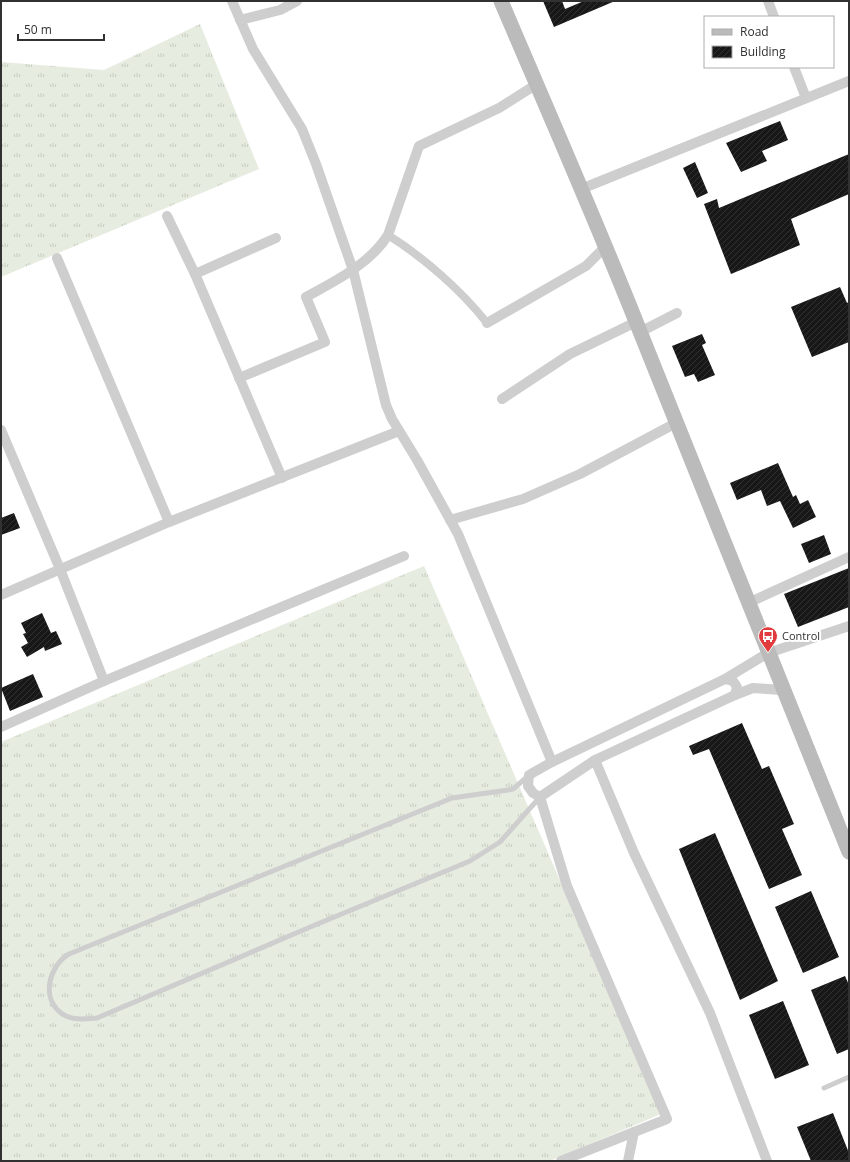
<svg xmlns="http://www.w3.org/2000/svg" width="850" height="1162" font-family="'Open Sans',sans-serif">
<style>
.grass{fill:url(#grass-tufts)}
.building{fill:url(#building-hatch)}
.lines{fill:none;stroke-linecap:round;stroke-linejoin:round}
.service{stroke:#cecece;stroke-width:5}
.pedestrian{stroke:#cecece;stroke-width:8}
.minor{stroke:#cecece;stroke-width:10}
.secondary{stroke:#bbb;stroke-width:15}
.labels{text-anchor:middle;stroke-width:4;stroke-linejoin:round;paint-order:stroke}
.poi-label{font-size:11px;fill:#313131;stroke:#fff;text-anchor:start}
</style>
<defs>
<pattern id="grass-tufts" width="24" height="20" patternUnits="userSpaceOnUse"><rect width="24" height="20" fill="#e6ede0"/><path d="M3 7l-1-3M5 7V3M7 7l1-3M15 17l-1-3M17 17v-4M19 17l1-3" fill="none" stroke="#c6ccc1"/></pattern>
<pattern id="building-hatch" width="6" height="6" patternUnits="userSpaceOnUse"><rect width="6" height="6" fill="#181818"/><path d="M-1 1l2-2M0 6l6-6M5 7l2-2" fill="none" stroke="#313131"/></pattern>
</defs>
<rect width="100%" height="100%" fill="#fff"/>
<g class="grass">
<polygon points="200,24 259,169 1,277 1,62 104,70"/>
<polygon points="424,566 661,1114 550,1161 1,1161 1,742"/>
</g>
<g class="building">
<polygon points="543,1 562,1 565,9 584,1 615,1 554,27"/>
<polygon points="780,121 788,140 762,151 767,161 741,172 726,143"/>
<polygon points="849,154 849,194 791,219 800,245 731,274 704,204 717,199 719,208"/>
<polygon points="695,162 708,193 697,198 683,168"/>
<polygon points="840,287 847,303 849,302 849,342 812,357 791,307"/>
<polygon points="702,334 706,343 702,345 715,375 698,382 694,374 685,377 672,346"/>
<polygon points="778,463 793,497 796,495 800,504 808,500 816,517 793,528 780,501 767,506 761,490 737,500 730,483"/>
<polygon points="14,513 20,528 1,535 1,518"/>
<polygon points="824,535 831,554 809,563 801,544"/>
<polygon points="849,568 849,607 798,627 784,594"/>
<polygon points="42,613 51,633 56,631 62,644 45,651 44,647 27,657 21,647 28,643 23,634 26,633 21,623"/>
<polygon points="33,674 43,697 10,711 1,688"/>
<polygon points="742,723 762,769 769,766 794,824 782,829 802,875 769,889 709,749 693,755 689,746"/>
<polygon points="715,833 778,981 740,1000 679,849"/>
<polygon points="811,891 839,957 803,973 775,907"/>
<polygon points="845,976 849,985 849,1049 837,1054 811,990"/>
<polygon points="783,1001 809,1065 775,1079 749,1015"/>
<polygon points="833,1113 849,1153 849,1161 811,1161 797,1127"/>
</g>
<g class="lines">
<g class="service">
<path d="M527,777l-14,12 -5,1 -56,8 -383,156c-19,11 -29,43 -8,59 10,8 25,6 36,5l218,-93 155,-64 30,-19 40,-45"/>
<polyline points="824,1088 849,1077"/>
</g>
<path class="pedestrian" d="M388,235c35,22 73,55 99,88"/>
<g class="minor">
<polyline points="232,1 253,49 302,129 316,164 353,270 386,405 392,419 417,460 458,534 552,762"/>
<polyline points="768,1 774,17"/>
<polyline points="240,20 280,10 297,1"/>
<polyline points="794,67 806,98"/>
<polyline points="581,189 849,81"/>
<polyline points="167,216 195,274 282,478"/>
<polyline points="57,258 169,522"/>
<polyline points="195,274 276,238"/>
<polyline points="487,323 586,266 605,247"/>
<polyline points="640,332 677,313"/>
<path d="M239,378l86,-36 -19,-45c29,-16 64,-33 82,-62l31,-89 80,-38 38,-24"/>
<polyline points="502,399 570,354 636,322"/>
<polyline points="1,430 60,569 104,681"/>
<polyline points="450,520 523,499 580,474 676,423"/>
<polyline points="1,595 169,522 399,431"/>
<polyline points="750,602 849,557"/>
<polyline points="725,679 733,681 737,687 735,695"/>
<polyline points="1,727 104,681 404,556"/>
<polyline points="595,760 634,853 710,1013 767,1161"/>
<polyline points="540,797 595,760 735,695 753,688 782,690"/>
<polyline points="561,1161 667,1119 567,886 540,797 533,793 528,786 529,775 552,762 725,679 768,653 849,626"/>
<polyline points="628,1161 634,1132"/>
</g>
<path class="secondary" d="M501,1c46,108 93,215 136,323 71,176 140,352 212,528"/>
</g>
<defs>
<g id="bus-pin" transform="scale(1)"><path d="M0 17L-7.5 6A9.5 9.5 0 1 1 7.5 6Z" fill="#e13b3e" stroke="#fff"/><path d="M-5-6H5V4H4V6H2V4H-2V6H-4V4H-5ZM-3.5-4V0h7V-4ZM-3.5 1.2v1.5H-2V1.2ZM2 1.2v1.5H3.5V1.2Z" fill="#fff"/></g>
</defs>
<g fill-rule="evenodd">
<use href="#bus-pin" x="768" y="636"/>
</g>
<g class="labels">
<g class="poi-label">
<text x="782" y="640">Control</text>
</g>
</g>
<rect width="850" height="1162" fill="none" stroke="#313131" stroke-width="4"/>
<rect x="704" y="16" width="130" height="52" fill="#ffffff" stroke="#adadad"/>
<rect x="712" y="29" width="20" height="6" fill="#bbbbbb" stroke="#adadad"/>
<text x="740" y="36" font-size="12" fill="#313131">Road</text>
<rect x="712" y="46" width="20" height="12" fill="url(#building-hatch)" stroke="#adadad"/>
<text x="740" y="56" font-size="12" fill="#313131">Building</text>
<path d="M18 34v6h86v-6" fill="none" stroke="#313131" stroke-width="2"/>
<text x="24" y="34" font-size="12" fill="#313131" stroke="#ffffff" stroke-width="3" paint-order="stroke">50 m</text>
</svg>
